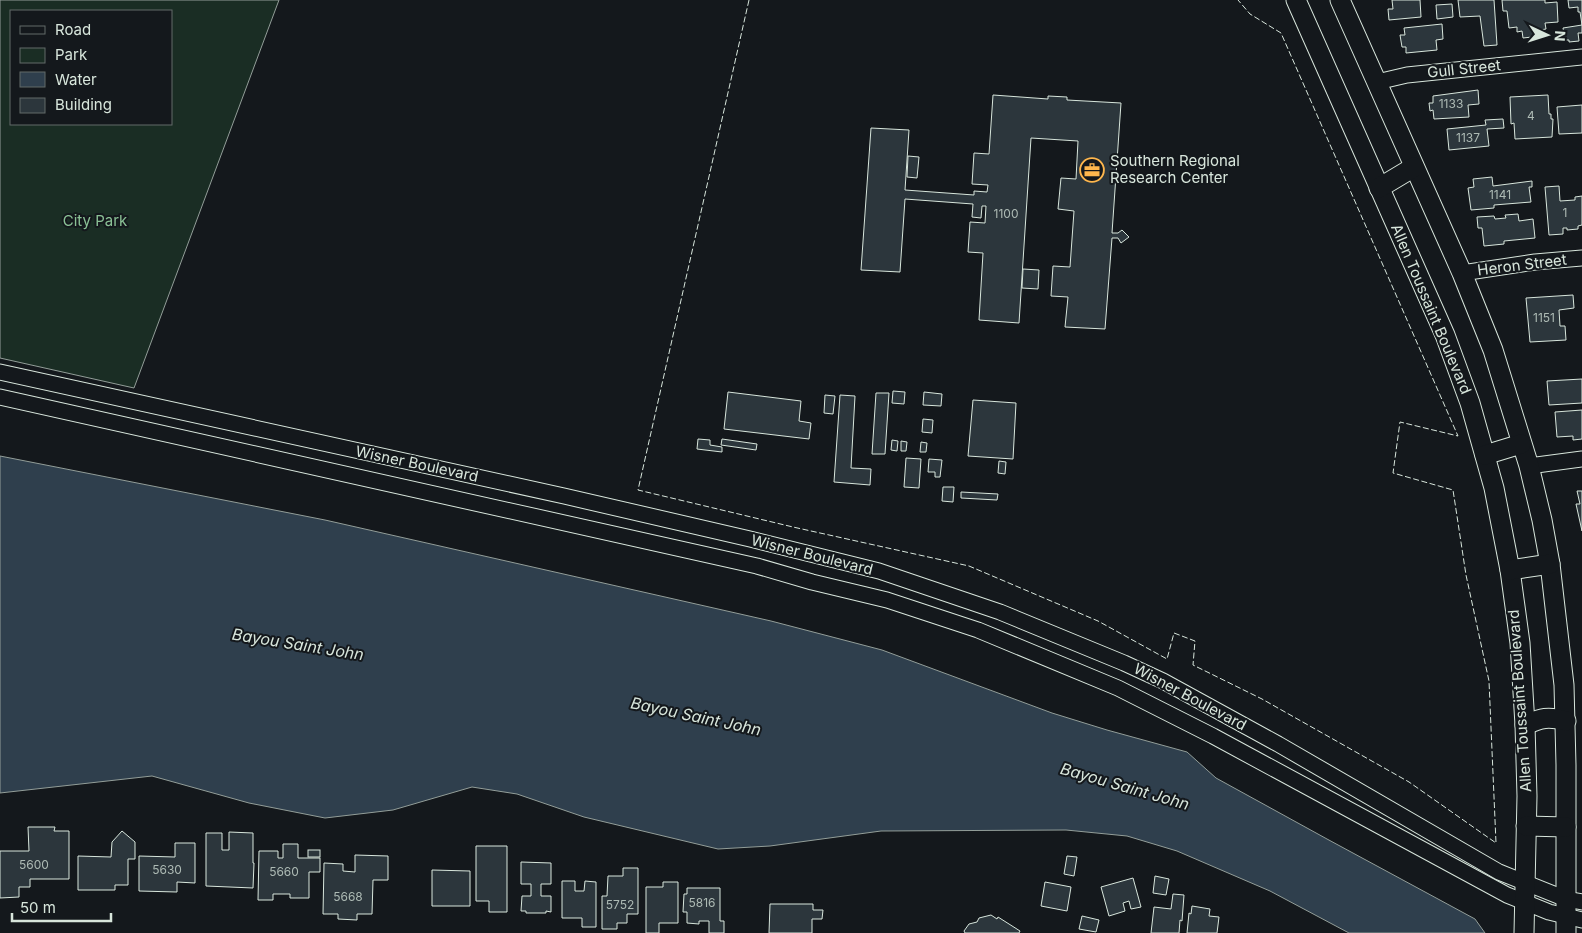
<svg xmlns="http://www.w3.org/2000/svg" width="1582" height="933" font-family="Inter,sans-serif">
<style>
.green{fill:#1a2d24;stroke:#939e99;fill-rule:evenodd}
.water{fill:#2f3f4d;stroke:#939e99}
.building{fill:#2c363c;stroke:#d8e6dc}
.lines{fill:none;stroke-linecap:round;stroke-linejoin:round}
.minor-casing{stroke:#d8e6dc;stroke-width:17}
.major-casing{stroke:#d8e6dc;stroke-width:21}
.minor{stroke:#14181c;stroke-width:15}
.major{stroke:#14181c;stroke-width:19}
.fence{stroke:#d8e6dc;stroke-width:1;stroke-dasharray:6 2.5;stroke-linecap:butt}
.labels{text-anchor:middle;stroke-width:4;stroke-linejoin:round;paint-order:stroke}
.number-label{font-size:12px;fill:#adbab4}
.street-label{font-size:15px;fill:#d8e6dc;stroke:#14181c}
.poi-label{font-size:15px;fill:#d8e6dc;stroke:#14181c;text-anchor:start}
.park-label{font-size:15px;fill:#8ac095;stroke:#14181c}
.water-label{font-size:16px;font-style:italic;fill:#d8e6dc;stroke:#14181c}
</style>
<rect width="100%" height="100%" fill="#14181c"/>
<path class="green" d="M0,0h279l-145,388 -134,-30zM171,11v113h-160v-113z"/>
<polygon class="water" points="0,456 325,520 771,621 882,650 1052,713 1107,730 1187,752 1216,778 1327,839 1475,919 1485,933 1349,933 1270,891 1177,851 1127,836 1066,830 881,831 770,846 718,849 584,817 517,794 472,787 393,810 325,818 249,803 152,776 0,793"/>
<g class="building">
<polygon points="1392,0 1420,0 1421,17 1389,20 1388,9 1393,9"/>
<polygon points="1458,0 1494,0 1497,45 1484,46 1480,16 1460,17"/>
<polygon points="1502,0 1545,0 1545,3 1557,2 1558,22 1545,23 1546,29 1540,30 1541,36 1523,38 1522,31 1517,32 1517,27 1509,28 1507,11 1503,11"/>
<polygon points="1568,0 1582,0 1582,33 1578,33 1579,41 1569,42 1569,40 1565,40 1563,28 1582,25 1580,12 1578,12 1578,7 1569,8"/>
<polygon points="1452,4 1453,17 1437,19 1436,5"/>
<polygon points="1442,24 1443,39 1436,40 1437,50 1406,53 1406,47 1402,47 1400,35 1405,35 1404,28"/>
<polygon points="1478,90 1479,104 1468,105 1469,117 1434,119 1433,110 1430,111 1429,103 1433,103 1433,96"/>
<polygon points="993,95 1048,99 1048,96 1067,97 1067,100 1121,103 1112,233 1118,233 1122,230 1129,237 1121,243 1118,238 1112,238 1105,329 1065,327 1068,297 1051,296 1053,266 1070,267 1074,211 1058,209 1061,178 1076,179 1078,141 1031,138 1019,323 979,320 983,253 968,252 970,222 985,223 986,206 982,206 981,218 972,217 973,204 905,199 900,272 861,270 871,128 909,130 905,190 974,195 974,191 987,192 988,185 972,184 974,153 989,154"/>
<polygon points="1548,95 1549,114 1551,114 1551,119 1553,119 1552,137 1515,139 1514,123 1511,124 1510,97"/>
<polygon points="1582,105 1582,133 1559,134 1557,107"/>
<polygon points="1503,119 1504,128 1487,129 1489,146 1449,150 1447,129 1486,125 1485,120"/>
<polygon points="908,156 919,157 917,178 907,177"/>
<polygon points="1492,177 1493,186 1532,181 1532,187 1529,187 1531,202 1494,205 1494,208 1471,210 1468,188 1474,187 1473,179"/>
<polygon points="1559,186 1560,201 1575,200 1575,197 1582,196 1582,225 1578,226 1578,229 1567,230 1567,228 1563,228 1563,234 1549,235 1545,187"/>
<polygon points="1518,214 1519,221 1533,219 1535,238 1504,241 1504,244 1484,246 1482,228 1478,228 1477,217 1494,216 1495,219 1506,218 1505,215"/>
<polygon points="1023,269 1039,270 1038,289 1022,288"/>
<polygon points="1573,295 1574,308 1559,310 1560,326 1565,326 1566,340 1530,342 1526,298"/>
<polygon points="1582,379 1582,403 1549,405 1547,381"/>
<polygon points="893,391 905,392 904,404 892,403"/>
<polygon points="728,392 801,401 799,421 811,423 809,439 724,429"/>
<polygon points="924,392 942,394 941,406 923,405"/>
<polygon points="876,393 889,393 885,454 872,454"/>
<polygon points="825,395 835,396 833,414 824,413"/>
<polygon points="840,395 855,396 851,468 871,469 870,485 834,482"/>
<polygon points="973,400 1016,403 1013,459 968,456"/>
<polygon points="1582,410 1582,439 1573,440 1573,436 1557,437 1555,412"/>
<polygon points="923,419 933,420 932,433 922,432"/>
<polygon points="698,439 710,440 710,445 722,447 722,452 697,449"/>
<polygon points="722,439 757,444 756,450 721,445"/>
<polygon points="892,440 898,441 897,451 891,450"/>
<polygon points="901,441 907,442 906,451 901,451"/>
<polygon points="921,442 927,443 926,452 920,452"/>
<polygon points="906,458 921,459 919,488 904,487"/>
<polygon points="929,459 942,460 940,477 935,477 935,472 928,472"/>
<polygon points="999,461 1006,462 1005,474 998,473"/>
<polygon points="943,487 954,487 953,502 942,501"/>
<polygon points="1577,491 1582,491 1582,531 1576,504 1580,504"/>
<polygon points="961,492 998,494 997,500 961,498"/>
<polygon points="28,827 55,827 54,831 69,831 69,879 30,879 30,887 19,887 19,897 0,898 0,851 29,851"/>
<polygon points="122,831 135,842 135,859 128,859 128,885 115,885 115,890 78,890 78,856 111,857 112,842"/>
<polygon points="229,832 253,833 253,863 254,863 253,888 206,886 206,833 222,833 222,850 229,850"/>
<polygon points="175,843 195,843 195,883 177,882 177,892 139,891 139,856 175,857"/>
<polygon points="283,844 298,844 298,858 320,858 320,872 309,872 309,898 290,898 290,894 273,894 273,900 258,900 259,851 278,851 278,858 283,858"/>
<polygon points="476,846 507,846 507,912 489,912 489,901 476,901"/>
<rect x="308" y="850" width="12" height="7"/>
<polygon points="355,855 388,856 388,880 373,880 372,914 357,914 357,920 338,919 338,914 323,914 324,863 343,864 343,871 355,872"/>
<polygon points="1067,856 1077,857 1074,876 1064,874"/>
<polygon points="521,862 551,863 551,884 541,884 541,896 551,896 551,912 546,911 546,913 526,913 526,911 521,911 522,896 531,896 531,884 521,884"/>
<polygon points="623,868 638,868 638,914 627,914 627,923 617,923 617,929 602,929 602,896 607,896 608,876 623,876"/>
<polygon points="432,870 470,871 470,906 432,906"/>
<polygon points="1155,876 1169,879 1166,895 1153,893"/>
<polygon points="1133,878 1141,907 1131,909 1129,901 1123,903 1125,911 1109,916 1101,887"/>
<polygon points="562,881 575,881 575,891 584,891 585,881 596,882 596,927 582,927 582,918 562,918"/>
<polygon points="663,882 678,882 678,923 659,923 659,933 646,933 646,887 663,887"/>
<polygon points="1045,882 1071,887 1067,911 1041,906"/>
<polygon points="687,888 720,888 720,921 724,921 724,933 709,933 709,921 699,921 699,924 687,923 687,912 683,912 684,894 687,894"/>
<polygon points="1173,894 1184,895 1182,921 1180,920 1179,933 1151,933 1154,907 1171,909"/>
<polygon points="770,904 813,904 813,910 823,910 822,919 812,919 812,933 769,933"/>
<polygon points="1192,906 1210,909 1209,916 1219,917 1217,933 1187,933 1189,913 1191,914"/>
<polygon points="991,915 997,919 998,917 1020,931 1019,933 965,933 964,931 969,924 977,922 979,918"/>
<polygon points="1082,916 1099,920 1096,932 1079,929"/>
</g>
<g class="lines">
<g class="minor-casing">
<g id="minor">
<polyline points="1377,82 1407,75 1582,57"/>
<polyline points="1462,273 1535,262 1582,258"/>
<polyline points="0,372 564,496 750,539 879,571 1000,612 1124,663 1163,681 1278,744 1499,872 1566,899 1582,902"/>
<polyline points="0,397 757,566 812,582 887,600 978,630 1118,688 1213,736 1507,895 1549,912 1582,920"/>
<polyline points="1529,466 1582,459"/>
</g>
</g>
<g class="major-casing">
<g id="major">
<polyline points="1296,0 1445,335 1470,403 1494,488 1510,570 1520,643 1525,725 1527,796 1524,933"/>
<polyline points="1340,0 1462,273 1493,350 1529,466 1542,520 1550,564 1564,685 1566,765 1566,933"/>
<polyline points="1379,188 1414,167"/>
<polyline points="1485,455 1521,444"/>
<polyline points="1510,570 1550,564"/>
<path d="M1525,725c16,-7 23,-9 41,-4"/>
<polyline points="1526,826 1566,827"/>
</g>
</g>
<use href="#minor" class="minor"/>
<use href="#major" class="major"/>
<polyline class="fence" points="749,0 638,490 793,527 969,566 1098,621 1167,659 1174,633 1195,641 1193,665 1262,699 1409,782 1496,843 1489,681 1466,575 1453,490 1393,473 1400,422 1458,436 1281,33 1250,14 1238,0"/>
</g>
<defs>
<g id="office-ring" transform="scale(1.25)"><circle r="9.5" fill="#14181c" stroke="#ffb74d" stroke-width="1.5"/><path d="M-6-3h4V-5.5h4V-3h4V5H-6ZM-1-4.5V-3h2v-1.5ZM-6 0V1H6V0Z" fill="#ffb74d"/></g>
</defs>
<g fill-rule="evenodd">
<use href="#office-ring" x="1092" y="170"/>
</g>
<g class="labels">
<g class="number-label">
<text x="1451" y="108">1133</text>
<text x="1531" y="120">4</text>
<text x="1468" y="142">1137</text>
<text x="1500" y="199">1141</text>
<text x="1565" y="217">1</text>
<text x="1006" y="218">1100</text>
<text x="1544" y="322">1151</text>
<text x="34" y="869">5600</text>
<text x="167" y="874">5630</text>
<text x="284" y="876">5660</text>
<text x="348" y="901">5668</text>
<text x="702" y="907">5816</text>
<text x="620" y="909">5752</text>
</g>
<g class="street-label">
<text transform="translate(1464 69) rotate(-6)" y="5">Gull Street</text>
<text transform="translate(1522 265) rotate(-7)" y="5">Heron Street</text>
<text transform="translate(1431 309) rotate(67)" y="5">Allen Toussaint Boulevard</text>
<text transform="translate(417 464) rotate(12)" y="5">Wisner Boulevard</text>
<text transform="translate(812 555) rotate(14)" y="5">Wisner Boulevard</text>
<text transform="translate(1190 697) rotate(28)" y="5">Wisner Boulevard</text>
<text transform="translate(1520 701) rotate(-94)" y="5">Allen Toussaint Boulevard</text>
</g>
<g class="poi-label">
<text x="1110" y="166">Southern Regional<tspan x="1110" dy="17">Research Center</tspan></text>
</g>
<g class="park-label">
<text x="95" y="226">City Park</text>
</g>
<g class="water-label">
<text transform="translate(298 644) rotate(9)" y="6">Bayou Saint John</text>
<text transform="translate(696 716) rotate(12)" y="6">Bayou Saint John</text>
<text transform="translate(1125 786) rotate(16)" y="6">Bayou Saint John</text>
</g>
</g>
<rect x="10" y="10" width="162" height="115" fill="#14181c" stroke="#626a69"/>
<rect x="20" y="26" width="25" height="8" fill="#14181c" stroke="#626a69"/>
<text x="55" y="35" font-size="15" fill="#d8e6dc">Road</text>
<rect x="20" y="48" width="25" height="15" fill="#1a2d24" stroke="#626a69"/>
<text x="55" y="60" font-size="15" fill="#d8e6dc">Park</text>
<rect x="20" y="72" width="25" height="15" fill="#2f3f4d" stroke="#626a69"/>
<text x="55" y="85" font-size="15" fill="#d8e6dc">Water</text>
<rect x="20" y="98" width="25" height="15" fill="#2c363c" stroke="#626a69"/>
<text x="55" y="110" font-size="15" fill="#d8e6dc">Building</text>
<g transform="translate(1547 35) rotate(94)" stroke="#14181c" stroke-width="4" paint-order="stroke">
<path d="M0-4L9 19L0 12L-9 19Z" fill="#d8e6dc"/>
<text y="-8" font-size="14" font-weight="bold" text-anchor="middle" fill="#d8e6dc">N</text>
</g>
<path d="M12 913v8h99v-8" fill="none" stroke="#d8e6dc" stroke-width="2.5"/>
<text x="20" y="913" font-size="15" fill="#d8e6dc" stroke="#14181c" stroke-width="4" paint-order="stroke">50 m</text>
</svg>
